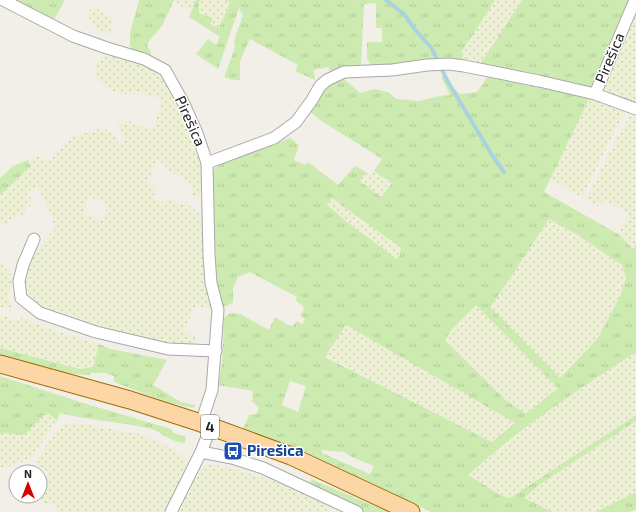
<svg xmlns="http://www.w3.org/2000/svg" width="636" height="512" font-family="'Exo 2',sans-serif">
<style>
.farmland{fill:url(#farmland-dots);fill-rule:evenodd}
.grass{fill:url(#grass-tufts);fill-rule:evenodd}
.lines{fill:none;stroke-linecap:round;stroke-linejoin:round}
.stream{stroke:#aad3df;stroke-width:4}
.minor-casing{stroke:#a9a9a9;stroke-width:13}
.primary-casing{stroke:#a06b00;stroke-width:19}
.minor{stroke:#fff;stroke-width:11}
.primary{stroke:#fcd6a4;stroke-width:17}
.labels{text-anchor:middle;stroke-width:3;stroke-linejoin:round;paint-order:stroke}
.shield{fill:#fff;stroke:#646464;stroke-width:1}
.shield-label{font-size:14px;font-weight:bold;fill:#222}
.street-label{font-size:15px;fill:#222;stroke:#fff}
.transit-label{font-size:15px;font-weight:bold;fill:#164399;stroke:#fff;text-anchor:start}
</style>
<defs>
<pattern id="farmland-dots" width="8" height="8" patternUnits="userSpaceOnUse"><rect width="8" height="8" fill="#eef0d5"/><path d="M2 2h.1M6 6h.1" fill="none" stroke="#ccceb7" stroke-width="1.8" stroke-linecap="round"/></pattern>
<pattern id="grass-tufts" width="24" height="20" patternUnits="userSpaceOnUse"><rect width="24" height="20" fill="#cdebb0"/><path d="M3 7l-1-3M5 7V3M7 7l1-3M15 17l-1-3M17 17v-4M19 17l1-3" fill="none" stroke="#b0c997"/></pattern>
</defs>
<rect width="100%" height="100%" fill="#f2efe9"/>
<g class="farmland">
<polygon points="174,0 196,0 190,11 173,1"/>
<polygon points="201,0 224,0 230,2 219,28 210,24 213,18 199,13 199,2"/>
<polygon points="495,0 522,0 481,63 464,60 461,53"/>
<polygon points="93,6 114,20 109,35 92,26 92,21 86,16"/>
<polygon points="636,7 636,104 606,91 604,89 603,84"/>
<path d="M110,55l29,6 21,14 18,26 23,57 2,22 -2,18 -11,-3 2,-10 -27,-17 1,-3 -8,-5 -11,22 10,6 -4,10 13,6 2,-6 13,6 1,-5 21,18 12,94 -19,-6 -12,27 12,5 -4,9 -39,-2 -27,-10 -87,-29 -14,-16 -3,-11 16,-29 16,-19 -1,-11 -16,-32 -10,5 7,12 -9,5 2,3 -27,14v-31l15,-13 15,-18 -2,-4 12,-5 8,8 23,-25 28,-9 7,1 9,4 3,9h6v-6l-6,-12 9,-4 26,9 9,-30 -19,-7 -23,1 -16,-8 -7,-7 -2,-10 4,-10zM90,196l18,10 -7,15 -19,-8z"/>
<polygon points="590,97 625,110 584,194 588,196 620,131 633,112 636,113 636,245 634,250 618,234 629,214 604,200 598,206 550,179"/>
<polygon points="374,171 393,183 381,198 360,181 366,172 371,175"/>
<polygon points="332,198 402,248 399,257 398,259 373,242 327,205"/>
<polygon points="549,219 576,234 622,265 626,278 621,294 598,338 560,378 490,307 507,283"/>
<polygon points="3,260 5,268 13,277 12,285 8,293 12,311 0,307 0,262"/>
<polygon points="476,305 559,388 526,414 507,401 445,340 451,330"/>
<polygon points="0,315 20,321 20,317 44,327 99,344 93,367 80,369 0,348"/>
<polygon points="346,325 406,359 516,423 492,442 325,356"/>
<polygon points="636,352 636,415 510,498 500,495 468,475 543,414 593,380"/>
<polygon points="47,412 57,421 30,460 18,463 0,469 0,433 24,435"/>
<polygon points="636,421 636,492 596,512 553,512 524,498 539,485"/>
<polygon points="70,423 77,423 138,434 148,437 179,452 185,458 187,474 169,512 59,512 52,503 46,507 40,496 46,491 43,484 48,472 37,465 38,459 54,433 65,425"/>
<polygon points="208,465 215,465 229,467 276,482 310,496 333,508 332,512 177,512 198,474 202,468"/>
</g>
<g class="grass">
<polygon points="11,0 65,0 53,21"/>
<polygon points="139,0 174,0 162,26 149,41 147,46 151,51 151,55 133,51 130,46 130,33"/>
<polygon points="196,0 201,0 199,2 199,13 213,18 210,24 219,28 230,2 224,0 495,0 461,53 464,60 443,60 371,66 367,58 367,42 382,42 382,28 376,28 376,3 364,4 361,66 331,74 328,67 314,70 315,80 295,71 298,65 250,39 240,61 240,80 233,80 224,77 235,48 234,41 243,15 239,8 218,69 196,54 208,39 216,45 220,37 189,17"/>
<polygon points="522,0 632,0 596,82 590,88 481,63"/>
<path d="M446,75l7,12 7,7 17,-2 12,-17 101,22 -46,95 74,42 15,15 3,-4v107c-59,38 -116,76 -168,123l32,20 10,3 126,-83v6l-97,64 -15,13 29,14h-122l-128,-61 -60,-22 6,-14 8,-1 2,-6 -7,-7 1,-10 -35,-6 4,-22 2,-45 6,-5 10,1 29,16 6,-13 17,10 5,-6 5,3 3,-5 -4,-3 3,-9 -8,-6 1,-4 -47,-25 -12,5 -5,11v15l-9,4 -4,-3c-9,-43 -8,-86 -9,-129l4,-7 9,-6 51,-18 15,-6 9,7 -5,15 11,5 3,-3 30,23 17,-19 11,6 -6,9 21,16 11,-14 -18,-12 8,-12 -62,-39 -11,-9c8,-14 18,-25 33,-34l18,16 14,-4 14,3 9,7 21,2 22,-5 10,-1 -9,-18zM332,198l69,50 -2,9 -2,2 -50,-37 -20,-17zM549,219l27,15 46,31 4,13 -5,16 -23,44 -38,40 -70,-71 17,-24zM476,305l82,83 -32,26 -19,-13 -62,-61 6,-10zM346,325l169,98 -23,19 -167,-85zM290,381l16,5 -8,26 -16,-7zM322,450l22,2 10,6 20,8 -4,8 -48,-21z"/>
<polygon points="28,160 30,167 0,195 0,178 13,166"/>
<path d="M99,344l12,5 56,11 -14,25 28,17 14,3 -2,3c-28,-5 -53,-16 -79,-26v-6l-9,-3h-14l-2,2c-30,0 -60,-10 -89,-19v-8l80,21 13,-2z"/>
<path d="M0,376l80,26 91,27 3,4 12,4 -1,6c-14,0 -24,-12 -37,-15 -29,-6 -59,-8 -88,-15l-3,8 -10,-9 -23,23 -24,-2z"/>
<polygon points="311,479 389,512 359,512 310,484"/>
<polygon points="636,492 636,509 630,512 596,512"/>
</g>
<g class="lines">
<polyline class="stream" points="386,0 404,14 416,31 431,47 448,82 492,155 504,172"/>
<g class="minor-casing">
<g id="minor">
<polyline points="3,0 73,36 107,48 144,59 165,70 184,104 197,133 207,163 209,255 211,283 218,310 212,390 201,423"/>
<polyline points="595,94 635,0"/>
<polyline points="207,163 274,138 296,122 312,100 320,86 327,80 344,72 392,70 427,65 449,64 464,66 539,81 595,94 636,109"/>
<polyline points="34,239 23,265 19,281 21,298 40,313 96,332 168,349 216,351"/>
<polyline points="201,452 232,458 263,468 357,512"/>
<polyline points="171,512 201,452 211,427"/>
</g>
</g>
<g class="primary-casing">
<polyline id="primary" points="0,364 130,400 201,423 291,456 411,512"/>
</g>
<use href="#minor" class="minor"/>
<use href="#primary" class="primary"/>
</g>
<defs>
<g id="bus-square" transform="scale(1)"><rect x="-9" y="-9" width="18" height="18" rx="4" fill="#1a4fb4" stroke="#fff"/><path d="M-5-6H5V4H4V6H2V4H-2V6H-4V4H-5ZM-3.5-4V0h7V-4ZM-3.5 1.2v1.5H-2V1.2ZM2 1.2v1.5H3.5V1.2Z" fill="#fff"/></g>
</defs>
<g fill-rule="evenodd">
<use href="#bus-square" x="233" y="451"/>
</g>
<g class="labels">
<rect class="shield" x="201" y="415" width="18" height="24" rx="3"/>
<g class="shield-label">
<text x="210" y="432">4</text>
</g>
<g class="street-label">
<text transform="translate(610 58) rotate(-67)" y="5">Pirešica</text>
<text transform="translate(190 121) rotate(66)" y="5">Pirešica</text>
</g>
<g class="transit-label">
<text x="247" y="456">Pirešica</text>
</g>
</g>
<g transform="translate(28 484)"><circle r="19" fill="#ffffff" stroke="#a7a7a7"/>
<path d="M0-3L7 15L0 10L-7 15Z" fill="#d40000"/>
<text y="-6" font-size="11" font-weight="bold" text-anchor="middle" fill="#222222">N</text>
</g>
</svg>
